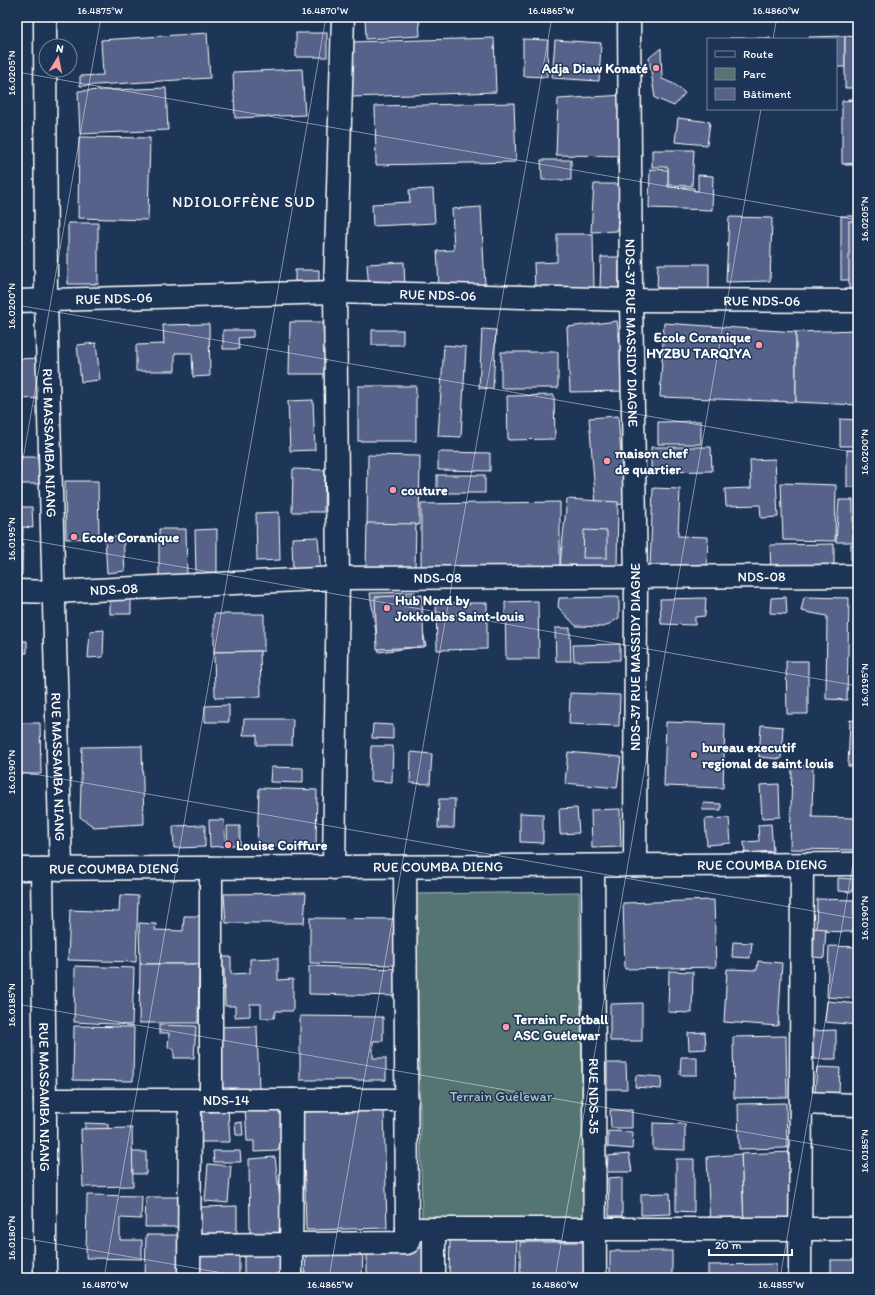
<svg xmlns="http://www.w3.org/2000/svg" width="875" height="1295" font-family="Itim,sans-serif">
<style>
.green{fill:#557473;stroke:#aabab9}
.building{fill:#576289;stroke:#fff}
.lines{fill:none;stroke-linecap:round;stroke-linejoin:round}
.street-casing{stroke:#fff;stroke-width:25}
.secondary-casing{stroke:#fff;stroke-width:25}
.street{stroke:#1d3557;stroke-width:22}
.secondary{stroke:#1d3557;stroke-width:22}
.ticks{fill:none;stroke:#fff;stroke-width:1;stroke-opacity:0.45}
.poi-dot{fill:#ff9aa2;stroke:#1d3557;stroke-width:1.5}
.labels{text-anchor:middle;stroke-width:3;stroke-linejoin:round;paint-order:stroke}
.poi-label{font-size:14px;font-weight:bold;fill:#fff;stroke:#1d3557;text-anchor:start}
.street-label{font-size:14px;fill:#fff;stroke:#1d3557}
.park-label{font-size:14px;fill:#b2c0c0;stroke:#1d3557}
.neighbourhood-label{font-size:15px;letter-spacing:1px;fill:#fff;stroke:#1d3557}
.neatline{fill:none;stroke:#fff;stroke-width:1.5}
.ticks-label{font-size:10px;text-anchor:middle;fill:#fff}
</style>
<rect width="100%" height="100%" fill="#1d3557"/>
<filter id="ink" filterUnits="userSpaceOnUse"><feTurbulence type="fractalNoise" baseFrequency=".025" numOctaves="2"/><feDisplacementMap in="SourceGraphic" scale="8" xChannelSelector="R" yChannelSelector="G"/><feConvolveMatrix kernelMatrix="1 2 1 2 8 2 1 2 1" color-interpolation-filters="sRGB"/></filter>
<g filter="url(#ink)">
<g class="green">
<polygon points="579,892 584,1217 422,1220 416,894"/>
<polygon points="17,933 21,933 20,994 17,994"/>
</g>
<g class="building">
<polygon points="365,17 419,17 420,36 366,39"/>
<polygon points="207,33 210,78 80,86 80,76 103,75 101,40"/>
<rect x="296" y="33" width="31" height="24"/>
<polygon points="845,36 845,67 836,67 836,39 810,39 809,37"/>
<polygon points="845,36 858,37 858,88 845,88"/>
<polygon points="494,38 496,92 352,97 351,42"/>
<rect x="730" y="38" width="40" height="1"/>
<polygon points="523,39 548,40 547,77 523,76"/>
<polygon points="555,40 601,43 599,81 552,78"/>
<polygon points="661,48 662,79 674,84 685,93 674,106 655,98 649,58"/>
<polygon points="302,69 305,115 235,118 233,72"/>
<polygon points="166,88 168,130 80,134 78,91"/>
<polygon points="625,95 626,156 556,155 558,99"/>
<polygon points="848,99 858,99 858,165 845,165"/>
<polygon points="858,100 858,163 842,164 842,101"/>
<polygon points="514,103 516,162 376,165 375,106"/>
<polygon points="678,118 710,122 707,145 675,142"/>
<polygon points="79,137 150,138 148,220 78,218"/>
<polygon points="652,150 694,150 692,186 668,185 668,167 652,167"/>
<polygon points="541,160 571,160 571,180 542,180"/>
<polygon points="650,169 668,170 668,187 694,188 694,191 698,191 698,175 713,176 712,210 649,208"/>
<polygon points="594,184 620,184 617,231 591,232"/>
<polygon points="433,189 435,223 373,226 372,204 410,202 409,190"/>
<polygon points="481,207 485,285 439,287 437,251 454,250 452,209"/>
<rect x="841" y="216" width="17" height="64"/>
<polygon points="729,217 772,218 770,281 726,282"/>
<rect x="849" y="221" width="9" height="69"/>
<rect x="68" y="223" width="30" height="61"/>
<polygon points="557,234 593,234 594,290 535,291 534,263 557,262"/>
<polygon points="601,257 619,257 619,291 600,288"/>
<polygon points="404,262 405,288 369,289 367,264"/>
<polygon points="658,264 709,264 709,289 657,288"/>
<polygon points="295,270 319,270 319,287 295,286"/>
<polygon points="617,321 626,391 570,392 567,327"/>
<polygon points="290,322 323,322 325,374 289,374"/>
<polygon points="664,323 796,332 796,402 660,397"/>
<polygon points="209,324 210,376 193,377 192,353 175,353 175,371 136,371 136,345 164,344 163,325"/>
<polygon points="482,329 496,330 493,389 479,388"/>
<polygon points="223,330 253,330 253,337 238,338 239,349 223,349"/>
<rect x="372" y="330" width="31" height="15"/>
<polygon points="858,330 858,405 796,402 796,332"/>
<polygon points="96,343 100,380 81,382 77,345"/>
<polygon points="444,345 466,347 461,437 438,436"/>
<rect x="501" y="352" width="57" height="36"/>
<polygon points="40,358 43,398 19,399 17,359"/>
<rect x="358" y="386" width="58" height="55"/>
<polygon points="554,395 555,439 508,440 507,396"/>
<polygon points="313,400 315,450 290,451 288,401"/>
<polygon points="618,416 625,504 596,506 589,418"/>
<polygon points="840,419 858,420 858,446 840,446"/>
<polygon points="701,421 701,444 658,444 658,422"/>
<polygon points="651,447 711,447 712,471 651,472"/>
<rect x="847" y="450" width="11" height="37"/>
<polygon points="438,452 490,453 490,471 438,470"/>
<polygon points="368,455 420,456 419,525 367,525"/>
<polygon points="17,457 38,457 39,484 17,484"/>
<polygon points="775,459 778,517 761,518 760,505 726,506 725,489 751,488 750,460"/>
<polygon points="293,469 325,470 324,512 292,512"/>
<rect x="437" y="475" width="48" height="18"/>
<polygon points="65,481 98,481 99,538 66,539"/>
<polygon points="781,483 836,485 835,541 783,540"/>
<polygon points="653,488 680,489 678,536 708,537 707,570 650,568"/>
<polygon points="567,499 618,502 617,568 560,565"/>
<polygon points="839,500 853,500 853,542 836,542"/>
<polygon points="560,502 560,567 421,567 421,504"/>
<polygon points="17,507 32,507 33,528 23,527 22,575 17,575"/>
<polygon points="279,512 280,560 257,561 256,513"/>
<polygon points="367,523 416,524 415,567 366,567"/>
<polygon points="159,529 186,529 187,576 159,575"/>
<polygon points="217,529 217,575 196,575 195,530"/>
<polygon points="584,530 607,531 607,558 583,558"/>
<polygon points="123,536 125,571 107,573 105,537"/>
<polygon points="318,537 321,575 293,576 292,538"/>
<polygon points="834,544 834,571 771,572 770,545"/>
<rect x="851" y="544" width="7" height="23"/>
<polygon points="17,592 20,592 19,641 27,641 27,653 17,653"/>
<polygon points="415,592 426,646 379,652 370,593"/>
<polygon points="110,595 131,596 131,614 110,614"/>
<polygon points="422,595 424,647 377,649 375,597"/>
<polygon points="619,597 619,618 604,627 576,626 558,607 559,598"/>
<polygon points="786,597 787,614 770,613 771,598"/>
<polygon points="804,597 849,598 847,700 826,699 827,616 801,611"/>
<polygon points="706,598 705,616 695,617 695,625 661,624 660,599"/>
<polygon points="538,601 539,659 506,659 505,602"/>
<polygon points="436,603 487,603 487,649 437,650"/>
<polygon points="214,614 264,614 264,651 214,652"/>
<polygon points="555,628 570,628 571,661 556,661"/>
<polygon points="104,630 103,657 88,658 90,631"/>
<polygon points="620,644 620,660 574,661 573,645"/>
<polygon points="260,651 261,697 215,698 214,652"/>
<polygon points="786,661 808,661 808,714 787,714"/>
<polygon points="570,693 620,695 619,726 569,724"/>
<polygon points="229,705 229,722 205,722 205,706"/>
<polygon points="244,719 293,719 292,745 257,745 257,735 243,735"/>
<polygon points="850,720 858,721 858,766 848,766"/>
<polygon points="666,722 725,724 723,788 664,786"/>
<polygon points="17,723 40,723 41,774 17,774"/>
<polygon points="373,724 393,725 393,739 372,738"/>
<polygon points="761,725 783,727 781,759 759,757"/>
<polygon points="142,746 144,824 94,827 80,817 82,747"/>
<polygon points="371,746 393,746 392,782 370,781"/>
<polygon points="411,752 432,754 430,784 410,783"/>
<polygon points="568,752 621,757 617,788 565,783"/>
<polygon points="792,766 813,766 812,817 856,818 855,850 790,849"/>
<polygon points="271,767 303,768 303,783 270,782"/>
<polygon points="779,784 780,817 762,818 760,785"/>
<polygon points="259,788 317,790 316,846 257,845"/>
<polygon points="439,799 455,799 454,828 438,828"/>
<polygon points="703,803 721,804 721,810 702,810"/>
<polygon points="577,808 579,833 560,834 559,809"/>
<polygon points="620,809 621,847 592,848 591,810"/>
<polygon points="520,813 543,814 543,843 520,842"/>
<polygon points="729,818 731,843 707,845 705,819"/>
<polygon points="856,818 858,818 858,850 855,850"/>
<polygon points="209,820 224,820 226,846 210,847"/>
<polygon points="771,824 773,851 745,853 744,842 759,841 758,825"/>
<polygon points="205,825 205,847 174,848 173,826"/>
<polygon points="227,826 240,826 240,845 228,845"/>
<polygon points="838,878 853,879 852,892 838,891"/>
<polygon points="306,893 304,923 226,923 224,894"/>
<polygon points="120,895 138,896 136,962 68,960 70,910 119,912"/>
<polygon points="817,899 854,900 853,932 816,931"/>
<polygon points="714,900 716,967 625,969 623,903"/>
<polygon points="184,916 206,916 199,964 140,964 139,923 156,924 155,930 183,931"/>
<polygon points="310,918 394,919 394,965 310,963"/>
<polygon points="814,928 826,929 824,958 812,957"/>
<polygon points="733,942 752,943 750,958 732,957"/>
<polygon points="829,946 858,947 858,999 827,997"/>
<polygon points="218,957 231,957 231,974 250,973 250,959 278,958 278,980 293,979 293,1011 276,1011 274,1018 261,1018 261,1004 250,1004 250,1016 235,1017 235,1006 225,1006 224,967 219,968"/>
<polygon points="758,961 782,963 778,1026 724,1022 727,969 757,970"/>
<polygon points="140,964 199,964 198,1023 139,1023"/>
<polygon points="75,966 134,968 132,1025 74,1022"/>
<polygon points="309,966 398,969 398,996 309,994"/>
<polygon points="669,971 693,972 692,1013 668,1012"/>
<polygon points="827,1001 858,1004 858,1025 825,1022"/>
<polygon points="642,1003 642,1041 610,1041 610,1004"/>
<polygon points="300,1016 383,1017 383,1041 373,1041 373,1058 386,1058 386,1080 300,1080"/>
<polygon points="159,1025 196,1026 194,1058 174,1058 174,1049 168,1048 169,1033 159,1033"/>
<polygon points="74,1026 134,1027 133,1081 73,1080"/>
<polygon points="257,1026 259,1090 219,1091 217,1027"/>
<polygon points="836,1030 836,1059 813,1059 812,1031"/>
<polygon points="705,1032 706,1049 689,1050 688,1033"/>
<polygon points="786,1036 787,1097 734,1098 733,1037"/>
<polygon points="681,1057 697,1057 697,1075 680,1075"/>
<polygon points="607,1063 626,1063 627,1089 607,1089"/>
<polygon points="817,1067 840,1068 839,1093 815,1092"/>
<rect x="856" y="1070" width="2" height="26"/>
<polygon points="636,1075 662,1077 661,1089 635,1087"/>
<polygon points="786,1103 787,1148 739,1149 738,1104"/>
<polygon points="289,1105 278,1151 254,1152 254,1141 247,1141 245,1107"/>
<polygon points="194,1108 228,1108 230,1142 196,1142"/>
<polygon points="384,1110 387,1228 306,1230 303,1112"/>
<polygon points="610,1110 632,1110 632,1128 611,1128"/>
<polygon points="242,1122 243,1135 236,1135 235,1123"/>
<polygon points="85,1123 108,1124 107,1152 146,1152 146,1174 85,1173"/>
<polygon points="653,1123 685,1124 685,1150 653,1149"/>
<polygon points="132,1128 133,1186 83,1187 81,1129"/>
<polygon points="608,1131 633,1132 632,1149 608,1147"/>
<polygon points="213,1151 240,1151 241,1162 214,1162"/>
<polygon points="793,1152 796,1222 744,1224 741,1154"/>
<polygon points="629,1154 632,1172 607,1172 608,1156"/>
<polygon points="741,1154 744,1224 710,1227 707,1157"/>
<polygon points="275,1157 284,1234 250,1235 249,1159"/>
<polygon points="676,1159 694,1159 694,1212 676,1211"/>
<polygon points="208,1164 231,1166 228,1203 205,1201"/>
<polygon points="622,1177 622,1216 609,1216 608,1178"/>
<polygon points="670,1193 671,1214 641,1215 641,1194"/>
<polygon points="87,1195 142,1196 141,1219 120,1218 120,1240 142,1240 142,1259 86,1258"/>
<polygon points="146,1197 186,1197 186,1227 145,1227"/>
<polygon points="237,1206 237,1234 200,1235 199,1207"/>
<polygon points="146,1235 186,1235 186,1277 145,1278"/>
<polygon points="450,1237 517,1237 516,1278 449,1277"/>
<rect x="520" y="1242" width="65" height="36"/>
<rect x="244" y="1248" width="41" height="30"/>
<rect x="367" y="1248" width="59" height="30"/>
<rect x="197" y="1250" width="42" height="28"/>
<polygon points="306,1251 363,1253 362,1278 305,1278"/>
<rect x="610" y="1251" width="62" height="27"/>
<rect x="831" y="1260" width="27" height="18"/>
<polygon points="776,1264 776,1278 708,1278 708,1265"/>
</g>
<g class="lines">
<g class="street-casing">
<g id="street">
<path id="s1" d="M45,17l1,284 15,568"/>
<path id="s2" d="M629,17l2,283 5,277 -1,288"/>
<path id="s3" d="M17,301l318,-9 296,8 227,1"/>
<path id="s4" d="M17,591l37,1 284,-14 520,-2"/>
<path id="s5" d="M593,866l2,412"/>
<polyline points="334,868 338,578 335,292 343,17"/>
<path id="s6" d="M42,869l3,231v178"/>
<path id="s7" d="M45,1100h362"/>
<polyline points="211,1100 211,868"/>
<polyline points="801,1103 858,1105"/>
<polyline points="407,1229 858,1229"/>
<polyline points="434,1229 434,1278"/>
<polyline points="190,1245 407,1243 409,1242 407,1229 405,867"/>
<polyline points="189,1278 190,1101"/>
<polyline points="291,1278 292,1100"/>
<polyline points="800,1278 802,865"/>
</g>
</g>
<g class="secondary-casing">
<g id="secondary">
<path id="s8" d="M17,869l841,-5"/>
</g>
</g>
<use href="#street" class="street"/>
<use href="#secondary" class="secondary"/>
</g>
</g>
<path class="ticks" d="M773,39l4,-22M17,72l841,148M17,305l841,148M17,493l84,-476M17,538l841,148M17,771l841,148M17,1004l841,148M17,1237l234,41M104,1278l222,-1261M329,1278l223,-1261M555,1278l206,-1169M780,1278l78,-443"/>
<g class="poi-dot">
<circle cx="656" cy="68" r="4"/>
<circle cx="759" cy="345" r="4"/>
<circle cx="607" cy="461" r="4"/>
<circle cx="393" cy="490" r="4"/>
<circle cx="74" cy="537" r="4"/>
<circle cx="387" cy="608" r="4"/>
<circle cx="694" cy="755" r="4"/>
<circle cx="228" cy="845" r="4"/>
<circle cx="506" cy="1027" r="4"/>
</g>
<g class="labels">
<g class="poi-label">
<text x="648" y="73" text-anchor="end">Adja Diaw Konaté</text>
<text x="751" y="342" text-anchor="end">Ecole Coranique<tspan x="751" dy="16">HYZBU TARQIYA</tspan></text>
<text x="615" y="458">maison chef<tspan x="615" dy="16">de quartier</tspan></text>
<text x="401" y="495">couture</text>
<text x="82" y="542">Ecole Coranique</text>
<text x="395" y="605">Hub Nord by<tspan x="395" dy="16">Jokkolabs Saint-louis</tspan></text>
<text x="702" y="752">bureau executif<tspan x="702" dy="16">regional de saint louis</tspan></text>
<text x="236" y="850">Louise Coiffure</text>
<text x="514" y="1024">Terrain Football<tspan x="514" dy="16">ASC Guėlewar</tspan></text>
</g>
<g class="street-label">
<text dy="5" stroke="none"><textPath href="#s3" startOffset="421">RUE NDS-06</textPath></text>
<text dy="5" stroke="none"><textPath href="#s3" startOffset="97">RUE NDS-06</textPath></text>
<text dy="5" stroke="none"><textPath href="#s3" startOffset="745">RUE NDS-06</textPath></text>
<text dy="5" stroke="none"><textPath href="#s2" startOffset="316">NDS-37 RUE MASSIDY DIAGNE</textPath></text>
<text dy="5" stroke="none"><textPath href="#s1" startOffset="426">RUE MASSAMBA NIANG</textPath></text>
<text dy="5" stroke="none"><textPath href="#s4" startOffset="745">NDS-08</textPath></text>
<text dy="5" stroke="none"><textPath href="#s4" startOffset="421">NDS-08</textPath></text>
<text dy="5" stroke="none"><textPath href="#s4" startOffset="97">NDS-08</textPath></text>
<text transform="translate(635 657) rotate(-90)" y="5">NDS-37 RUE MASSIDY DIAGNE</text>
<text dy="5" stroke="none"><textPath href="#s1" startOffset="750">RUE MASSAMBA NIANG</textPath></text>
<text dy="5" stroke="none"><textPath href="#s8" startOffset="745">RUE COUMBA DIENG</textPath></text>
<text dy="5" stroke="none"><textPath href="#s8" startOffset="421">RUE COUMBA DIENG</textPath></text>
<text dy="5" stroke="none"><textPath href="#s8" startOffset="97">RUE COUMBA DIENG</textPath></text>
<text dy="5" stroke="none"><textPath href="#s5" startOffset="230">RUE NDS-35</textPath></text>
<text dy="5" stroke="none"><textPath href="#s6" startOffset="228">RUE MASSAMBA NIANG</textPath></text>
<text dy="5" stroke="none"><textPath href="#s7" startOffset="181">NDS-14</textPath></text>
</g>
<g class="park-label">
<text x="501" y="1101">Terrain Guélewar</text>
</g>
<g class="neighbourhood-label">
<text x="244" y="207">NDIOLOFFÈNE SUD</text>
</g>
</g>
<rect width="875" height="1295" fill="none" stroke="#1d3557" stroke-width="44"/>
<rect x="707" y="38" width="130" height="72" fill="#1d3557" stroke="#77869a"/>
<rect x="715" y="51" width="20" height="6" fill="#1d3557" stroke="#77869a"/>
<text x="743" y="58" font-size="12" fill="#ffffff">Route</text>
<rect x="715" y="68" width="20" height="12" fill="#557473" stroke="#77869a"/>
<text x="743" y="78" font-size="12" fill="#ffffff">Parc</text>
<rect x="715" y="88" width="20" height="12" fill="#576289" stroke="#77869a"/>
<text x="743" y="98" font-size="12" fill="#ffffff">Bâtiment</text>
<g transform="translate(58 58) rotate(10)"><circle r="19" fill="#1d3557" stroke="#77869a"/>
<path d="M0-3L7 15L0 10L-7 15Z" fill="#ff9aa2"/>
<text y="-6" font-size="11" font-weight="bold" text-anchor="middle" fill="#ffffff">N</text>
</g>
<path d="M709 1249v6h83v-6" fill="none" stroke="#ffffff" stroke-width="2"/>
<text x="715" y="1249" font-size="12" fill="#ffffff" stroke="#1d3557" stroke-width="3" paint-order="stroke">20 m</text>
<rect x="22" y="22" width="831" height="1251" class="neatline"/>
<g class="ticks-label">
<text x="100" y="14">16.4875°W</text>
<text x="325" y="14">16.4870°W</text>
<text x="551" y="14">16.4865°W</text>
<text x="776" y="14">16.4860°W</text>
<text transform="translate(11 73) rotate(-90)" y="4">16.0205°N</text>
<text transform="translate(864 219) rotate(-90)" y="4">16.0205°N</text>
<text transform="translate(11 306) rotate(-90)" y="4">16.0200°N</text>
<text transform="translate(864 452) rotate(-90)" y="4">16.0200°N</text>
<text transform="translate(11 539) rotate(-90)" y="4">16.0195°N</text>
<text transform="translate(864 685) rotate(-90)" y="4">16.0195°N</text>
<text transform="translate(11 772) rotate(-90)" y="4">16.0190°N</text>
<text transform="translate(864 918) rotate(-90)" y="4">16.0190°N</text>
<text transform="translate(11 1005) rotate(-90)" y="4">16.0185°N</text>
<text transform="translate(864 1151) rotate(-90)" y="4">16.0185°N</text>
<text transform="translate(11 1238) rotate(-90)" y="4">16.0180°N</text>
<text x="105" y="1288">16.4870°W</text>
<text x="330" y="1288">16.4865°W</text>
<text x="555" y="1288">16.4860°W</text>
<text x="781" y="1288">16.4855°W</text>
</g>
</svg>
